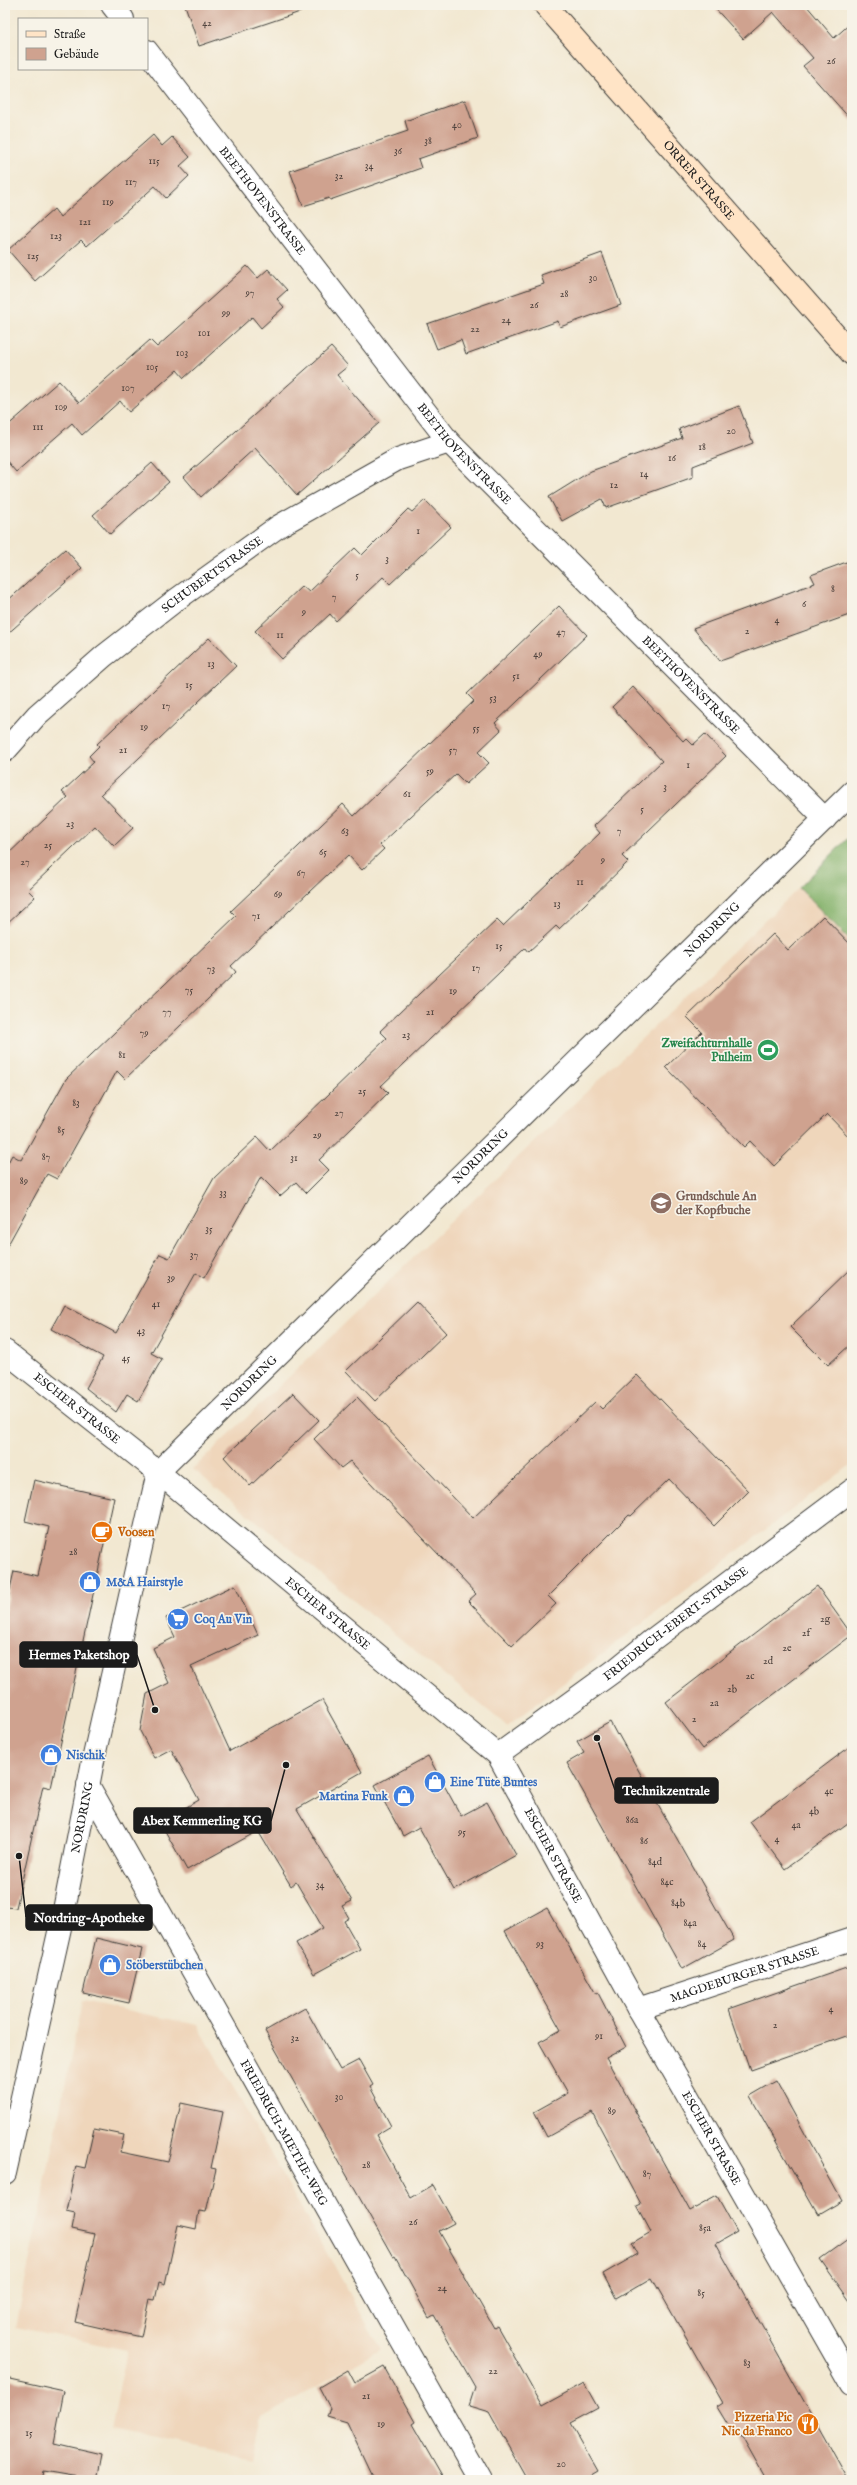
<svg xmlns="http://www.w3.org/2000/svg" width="857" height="2485" font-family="'IM FELL English',serif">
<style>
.built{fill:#efd6bb}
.forest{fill:#81b068;stroke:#4e6642}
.building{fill:#cfa28f}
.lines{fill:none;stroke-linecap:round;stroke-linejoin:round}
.street-casing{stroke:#3c3b37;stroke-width:24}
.secondary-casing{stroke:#3c3b37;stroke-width:24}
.street{stroke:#fff;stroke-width:22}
.secondary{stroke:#ffe4c6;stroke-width:22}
.labels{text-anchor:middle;stroke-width:3.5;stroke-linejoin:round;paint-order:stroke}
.number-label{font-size:10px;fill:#493e39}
.street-label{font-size:12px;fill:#1c1c1c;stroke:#f7f3e8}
.leisure-label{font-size:12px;font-weight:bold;fill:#27864d;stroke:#f7f3e8;text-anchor:end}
.education-label{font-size:12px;font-weight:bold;fill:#785e54;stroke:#f7f3e8;text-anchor:start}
.food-label{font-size:12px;font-weight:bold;fill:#c56008;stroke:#f7f3e8;text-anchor:start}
.shop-label{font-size:12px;font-weight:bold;fill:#366cbe;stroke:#f7f3e8;text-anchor:start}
.leader{fill:none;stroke:#1c1c1c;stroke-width:1.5}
.callout-dot{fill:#1c1c1c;stroke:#f7f3e8;stroke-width:1.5}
.callout{fill:#1c1c1c;stroke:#1c1c1c;stroke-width:1.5}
.callout-label{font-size:13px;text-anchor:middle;font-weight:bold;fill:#fff}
</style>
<rect width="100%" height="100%" fill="#f7f3e8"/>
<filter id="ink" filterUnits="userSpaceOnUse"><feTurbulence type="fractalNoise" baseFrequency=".025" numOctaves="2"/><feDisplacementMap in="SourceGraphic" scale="8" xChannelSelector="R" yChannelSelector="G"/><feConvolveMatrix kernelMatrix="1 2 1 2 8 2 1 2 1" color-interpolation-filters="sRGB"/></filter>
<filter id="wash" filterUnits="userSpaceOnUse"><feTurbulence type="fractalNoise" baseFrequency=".012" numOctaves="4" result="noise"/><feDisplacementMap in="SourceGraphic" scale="16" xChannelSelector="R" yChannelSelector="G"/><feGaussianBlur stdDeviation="0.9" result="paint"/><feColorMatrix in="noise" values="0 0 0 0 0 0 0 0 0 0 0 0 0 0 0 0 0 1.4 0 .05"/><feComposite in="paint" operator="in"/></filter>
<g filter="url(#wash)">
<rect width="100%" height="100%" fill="#f2e8d1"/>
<g class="built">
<polygon points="799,888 852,942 852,1464 507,1726 193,1469"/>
<polygon points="82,2001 198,2025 381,2349 262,2418 253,2458 111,2429 127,2350 16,2327"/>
</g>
<polygon class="forest" points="852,834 852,942 799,888"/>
<g id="blocks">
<g class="building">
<polygon points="185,5 305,5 306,10 199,46"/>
<polygon points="712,5 806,5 834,38 852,22 852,121 803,66 813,58 773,12 743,39"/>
<polygon points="465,100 478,138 418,159 421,168 330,200 329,198 303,206 290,171 408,131 405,121"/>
<polygon points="153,135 162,146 172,137 190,157 180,166 189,176 166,198 155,186 87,246 81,240 35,281 8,250 54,209 60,217"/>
<polygon points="602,253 621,305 560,327 558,321 466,354 461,340 437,349 427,324 544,284 541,275"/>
<polygon points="247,266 258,278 268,269 287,290 277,299 284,307 261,328 252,317 184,378 177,370 129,412 120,401 82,435 72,423 16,472 5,459 5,428 59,381 79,403 150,340 157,347"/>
<polygon points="331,347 348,366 337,375 379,423 297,495 255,448 201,497 184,477"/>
<polygon points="739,406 753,443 693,466 693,477 606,508 602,499 562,521 549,497 591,471 682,438 679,429"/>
<polygon points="152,463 169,482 110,534 93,515"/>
<polygon points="425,500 451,527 390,584 383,577 336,621 330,614 282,659 255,631 302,586 309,592 355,548 362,555 408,509 412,512"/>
<polygon points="65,549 82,568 5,636 5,603"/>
<polygon points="852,560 852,614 720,661 693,628 815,583 811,575"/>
<polygon points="559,606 587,635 495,723 501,730 478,752 489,763 466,784 456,774 380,845 384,849 362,870 348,855 231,966 236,972 125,1079 117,1071 57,1179 47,1174 5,1250 5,1168 12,1155 21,1160 66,1079 236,916 231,911 343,804 354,816 428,745 474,701 467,694"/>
<polygon points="209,638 236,666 101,794 133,828 114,846 95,826 28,890 35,897 5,925 5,857 68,797 62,792 94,762 89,756 99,746 97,744"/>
<polygon points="633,687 683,741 686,738 693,745 705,734 726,756 622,856 628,862 582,907 559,929 556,926 528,952 525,948 381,1086 388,1093 319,1160 329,1170 306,1193 296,1182 280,1196 261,1177 204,1278 196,1273 151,1353 162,1359 138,1401 127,1394 116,1412 86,1388 103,1357 51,1329 64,1305 116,1333 160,1254 169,1258 214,1178 257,1137 270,1151 387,1038 380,1031 497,920 503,926 600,833 594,826 662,761 612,707"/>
<polygon points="823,916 852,946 852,1140 827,1114 774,1166 750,1141 744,1147 666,1067 702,1032 687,1017 773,934 788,950"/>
<polygon points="852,1267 852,1343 828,1365 790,1327"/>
<polygon points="417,1302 446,1333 375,1401 346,1371"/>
<polygon points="637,1375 749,1491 714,1526 669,1479 631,1516 629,1515 548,1596 556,1604 512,1646 468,1601 476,1594 350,1461 341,1468 314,1439 357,1397 473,1518 595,1402 602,1409"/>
<polygon points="293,1393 319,1420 250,1486 224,1457"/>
<polygon points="34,1480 114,1498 51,1788 43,1786 16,1908 5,1907 5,1612 14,1571 38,1576 49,1527 25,1521"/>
<polygon points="235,1585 258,1635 191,1666 230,1751 322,1700 362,1772 297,1809 352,1901 342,1906 349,1918 344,1921 360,1949 314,1974 296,1943 323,1928 296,1882 291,1886 258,1831 187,1870 160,1822 199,1800 171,1749 154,1758 140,1731 147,1694 169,1683 153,1648 175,1637 166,1618"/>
<polygon points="817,1586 852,1635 702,1749 666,1702"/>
<polygon points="610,1722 617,1735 618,1734 734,1940 682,1969 567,1763 584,1753 577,1741"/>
<polygon points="852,1745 852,1820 785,1869 750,1822"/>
<polygon points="428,1756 461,1816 487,1802 516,1855 454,1890 419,1827 403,1836 375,1785"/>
<polygon points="547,1908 596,1994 598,1993 626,2047 606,2058 690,2211 717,2196 737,2232 716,2244 848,2480 766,2480 739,2432 734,2435 717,2407 723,2403 652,2278 616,2299 603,2274 638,2254 632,2243 651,2232 637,2206 641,2204 592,2112 547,2137 534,2112 568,2093 539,2042 561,2030 505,1931"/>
<polygon points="96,1938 142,1949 129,2003 83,1993"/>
<polygon points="852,1966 852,2034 750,2070 729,2009"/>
<polygon points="305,2008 340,2070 359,2060 373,2085 370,2087 391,2126 376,2135 411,2198 433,2185 454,2223 439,2231 494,2328 497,2326 542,2406 584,2383 598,2408 570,2423 598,2472 584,2480 527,2480 489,2412 469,2406 475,2387 434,2315 429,2318 395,2256 393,2257 265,2031"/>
<polygon points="776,2081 842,2201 818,2215 750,2096"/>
<polygon points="181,2103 223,2112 211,2168 216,2169 206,2212 199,2211 196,2229 178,2225 165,2284 159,2282 155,2300 149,2299 141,2337 75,2322 95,2234 72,2229 75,2213 66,2211 76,2166 85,2168 94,2129 124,2135 120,2152 168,2162"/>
<polygon points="852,2236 852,2304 820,2259"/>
<polygon points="384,2367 415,2422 412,2424 444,2480 374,2480 347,2423 327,2417 330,2408 319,2387 348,2370 355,2383"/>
<polygon points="5,2378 64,2391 54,2443 102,2454 97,2480 44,2471 42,2480 5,2480"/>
</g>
</g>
</g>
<g filter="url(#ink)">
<use href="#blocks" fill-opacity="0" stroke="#3c3b37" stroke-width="1"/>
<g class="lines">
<g class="street-casing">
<g id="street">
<polyline points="112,5 123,19"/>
<path id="s1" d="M147,51l302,391 376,377"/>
<path id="s2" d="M5,751l32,-36 67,-59 72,-56 103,-74 119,-67 51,-17"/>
<path id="s3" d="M5,1351l153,121 340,283 140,254 214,375"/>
<path id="s4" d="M498,1755l116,-84 38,-31 200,-150"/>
<path id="s5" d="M88,1785l392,695"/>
<path id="s6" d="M638,2009l214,-70"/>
<path id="s7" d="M5,2173l59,-263 30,-154 64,-284 694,-680"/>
</g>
</g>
<g class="secondary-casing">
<g id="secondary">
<path id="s8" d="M545,5l307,349"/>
</g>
</g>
<use href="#street" class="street"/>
<use href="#secondary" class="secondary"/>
</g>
</g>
<defs>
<g id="stadium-disc" transform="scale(1.15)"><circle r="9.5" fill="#2e9e5b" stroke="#f7f3e8"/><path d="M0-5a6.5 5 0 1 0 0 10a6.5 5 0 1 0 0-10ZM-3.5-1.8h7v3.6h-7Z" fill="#fff"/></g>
<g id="school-disc" transform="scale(1.15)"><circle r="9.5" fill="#8d6e63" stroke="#f7f3e8"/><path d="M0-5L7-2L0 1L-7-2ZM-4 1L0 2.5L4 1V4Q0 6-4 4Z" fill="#fff"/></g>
<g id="cafe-disc" transform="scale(1.15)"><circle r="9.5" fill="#e8710a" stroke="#f7f3e8"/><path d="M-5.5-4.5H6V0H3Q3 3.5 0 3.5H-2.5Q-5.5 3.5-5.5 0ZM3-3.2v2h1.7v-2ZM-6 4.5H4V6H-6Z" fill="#fff"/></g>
<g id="shop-disc" transform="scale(1.15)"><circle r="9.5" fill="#3f7fe0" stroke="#f7f3e8"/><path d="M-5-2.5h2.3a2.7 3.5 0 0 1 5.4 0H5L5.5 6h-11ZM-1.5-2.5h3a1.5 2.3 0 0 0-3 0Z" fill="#fff"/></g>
<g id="supermarket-disc" transform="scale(1.15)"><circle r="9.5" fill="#3f7fe0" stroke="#f7f3e8"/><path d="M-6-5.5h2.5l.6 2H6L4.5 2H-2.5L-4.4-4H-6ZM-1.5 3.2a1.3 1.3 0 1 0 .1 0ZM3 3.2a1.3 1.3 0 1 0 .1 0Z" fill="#fff"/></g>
<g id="restaurant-disc" transform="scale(1.15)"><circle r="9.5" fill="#e8710a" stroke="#f7f3e8"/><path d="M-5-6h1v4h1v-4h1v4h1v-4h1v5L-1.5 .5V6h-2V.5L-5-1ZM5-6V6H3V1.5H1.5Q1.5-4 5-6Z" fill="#fff"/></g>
</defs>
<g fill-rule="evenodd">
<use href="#stadium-disc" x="768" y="1050"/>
<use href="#school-disc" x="661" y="1203"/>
<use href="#cafe-disc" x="102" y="1532"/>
<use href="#shop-disc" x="90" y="1582"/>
<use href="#supermarket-disc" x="178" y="1619"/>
<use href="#shop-disc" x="51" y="1755"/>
<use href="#shop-disc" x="435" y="1782"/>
<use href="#shop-disc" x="404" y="1796"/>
<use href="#shop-disc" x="110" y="1965"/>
<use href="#restaurant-disc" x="808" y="2424"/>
</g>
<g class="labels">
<g class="number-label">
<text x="207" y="26">42</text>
<text x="831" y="64">26</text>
<text x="457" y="128">40</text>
<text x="428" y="144">38</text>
<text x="398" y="154">36</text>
<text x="154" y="164">115</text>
<text x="369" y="169">34</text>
<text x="339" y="179">32</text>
<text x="131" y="185">117</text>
<text x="108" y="205">119</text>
<text x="85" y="225">121</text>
<text x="56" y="239">123</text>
<text x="33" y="259">125</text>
<text x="593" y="281">30</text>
<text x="250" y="296">97</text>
<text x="564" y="297">28</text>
<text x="534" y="308">26</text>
<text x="226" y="316">99</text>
<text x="506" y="323">24</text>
<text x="475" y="332">22</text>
<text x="204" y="336">101</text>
<text x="182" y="356">103</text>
<text x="152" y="370">105</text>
<text x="128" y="391">107</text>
<text x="61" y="410">109</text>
<text x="38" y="430">111</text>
<text x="731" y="434">20</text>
<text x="702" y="450">18</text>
<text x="672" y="461">16</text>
<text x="644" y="477">14</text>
<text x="614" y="488">12</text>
<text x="418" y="534">1</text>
<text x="387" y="562">3</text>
<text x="357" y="578">5</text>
<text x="833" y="592">8</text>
<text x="334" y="600">7</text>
<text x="804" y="607">6</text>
<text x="304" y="615">9</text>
<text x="777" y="623">4</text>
<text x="747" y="634">2</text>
<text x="561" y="635">47</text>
<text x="280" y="638">11</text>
<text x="538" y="657">49</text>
<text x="211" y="667">13</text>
<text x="516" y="679">51</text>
<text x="189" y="688">15</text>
<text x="493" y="701">53</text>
<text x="166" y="709">17</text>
<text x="144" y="730">19</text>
<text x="476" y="731">55</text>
<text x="123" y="753">21</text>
<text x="453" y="753">57</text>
<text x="688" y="768">1</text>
<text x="430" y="774">59</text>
<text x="665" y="790">3</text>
<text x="407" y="797">61</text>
<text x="642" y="812">5</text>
<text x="70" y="827">23</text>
<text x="345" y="834">63</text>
<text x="619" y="834">7</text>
<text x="48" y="848">25</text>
<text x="323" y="855">65</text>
<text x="603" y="863">9</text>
<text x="25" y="865">27</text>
<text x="301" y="876">67</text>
<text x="580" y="885">11</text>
<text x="278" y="897">69</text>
<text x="557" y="907">13</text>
<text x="256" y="919">71</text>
<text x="499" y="949">15</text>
<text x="476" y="971">17</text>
<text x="211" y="972">73</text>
<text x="189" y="993">75</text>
<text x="453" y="994">19</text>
<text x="167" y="1015">77</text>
<text x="430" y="1015">21</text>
<text x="144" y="1036">79</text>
<text x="406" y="1038">23</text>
<text x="122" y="1058">81</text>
<text x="362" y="1094">25</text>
<text x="76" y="1106">83</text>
<text x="339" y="1116">27</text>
<text x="61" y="1133">85</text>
<text x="317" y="1138">29</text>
<text x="46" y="1160">87</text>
<text x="294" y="1161">31</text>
<text x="24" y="1184">89</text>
<text x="223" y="1196">33</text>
<text x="209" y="1232">35</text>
<text x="194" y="1258">37</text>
<text x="171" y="1281">39</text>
<text x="156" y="1307">41</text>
<text x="141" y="1334">43</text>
<text x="126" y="1361">45</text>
<text x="73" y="1555">28</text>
<text x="825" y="1622">2g</text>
<text x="806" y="1636">2f</text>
<text x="787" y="1651">2e</text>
<text x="768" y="1664">2d</text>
<text x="750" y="1679">2c</text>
<text x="732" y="1692">2b</text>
<text x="714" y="1706">2a</text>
<text x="694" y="1722">2</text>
<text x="829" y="1794">4c</text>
<text x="814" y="1814">4b</text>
<text x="632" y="1823">86a</text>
<text x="796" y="1828">4a</text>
<text x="462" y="1835">95</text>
<text x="777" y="1842">4</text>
<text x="644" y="1844">86</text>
<text x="655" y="1865">84d</text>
<text x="667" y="1885">84c</text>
<text x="320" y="1888">34</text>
<text x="678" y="1906">84b</text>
<text x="690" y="1926">84a</text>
<text x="540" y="1947">93</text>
<text x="702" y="1947">84</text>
<text x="831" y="2012">4</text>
<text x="775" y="2028">2</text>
<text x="599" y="2039">91</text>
<text x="295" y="2041">32</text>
<text x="339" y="2100">30</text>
<text x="612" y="2114">89</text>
<text x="366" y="2168">28</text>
<text x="647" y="2177">87</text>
<text x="413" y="2225">26</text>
<text x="705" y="2231">85a</text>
<text x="442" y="2291">24</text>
<text x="701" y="2296">85</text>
<text x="747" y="2366">83</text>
<text x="493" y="2374">22</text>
<text x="366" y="2399">21</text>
<text x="381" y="2427">19</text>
<text x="29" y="2436">15</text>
<text x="561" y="2467">20</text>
</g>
<g class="street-label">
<text dy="4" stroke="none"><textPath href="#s8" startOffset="233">ORRER STRASSE</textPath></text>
<text dy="4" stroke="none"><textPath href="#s1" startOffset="189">BEETHOVENSTRASSE</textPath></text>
<text dy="4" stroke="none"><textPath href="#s1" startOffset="513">BEETHOVENSTRASSE</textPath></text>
<text dy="4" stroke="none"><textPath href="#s2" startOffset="273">SCHUBERTSTRASSE</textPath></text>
<text dy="4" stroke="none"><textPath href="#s1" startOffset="837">BEETHOVENSTRASSE</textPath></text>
<text dy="4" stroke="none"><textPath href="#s7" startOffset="1493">NORDRING</textPath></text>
<text dy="4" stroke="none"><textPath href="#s7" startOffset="1169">NORDRING</textPath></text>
<text dy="4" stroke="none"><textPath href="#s7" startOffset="845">NORDRING</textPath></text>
<text dy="4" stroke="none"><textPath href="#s3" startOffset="92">ESCHER STRASSE</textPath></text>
<text dy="4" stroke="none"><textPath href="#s3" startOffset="416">ESCHER STRASSE</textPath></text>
<text dy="4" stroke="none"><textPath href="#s4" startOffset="221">FRIEDRICH-EBERT-STRASSE</textPath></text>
<text dy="4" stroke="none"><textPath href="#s7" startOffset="364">NORDRING</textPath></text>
<text dy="4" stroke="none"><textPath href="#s3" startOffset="752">ESCHER STRASSE</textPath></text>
<text dy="4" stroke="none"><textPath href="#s6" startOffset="112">MAGDEBURGER STRASSE</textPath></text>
<text dy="4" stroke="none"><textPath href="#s5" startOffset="399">FRIEDRICH-MIETHE-WEG</textPath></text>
<text dy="4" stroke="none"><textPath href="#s3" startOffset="1076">ESCHER STRASSE</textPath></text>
</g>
<g class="leisure-label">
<text x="752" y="1047">Zweifachturnhalle<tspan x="752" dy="14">Pulheim</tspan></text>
</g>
<g class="education-label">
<text x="676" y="1200">Grundschule An<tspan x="676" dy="14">der Kopfbuche</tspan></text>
</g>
<g class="food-label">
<text x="118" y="1536">Voosen</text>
<text x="792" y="2421" text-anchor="end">Pizzeria Pic<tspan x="792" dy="14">Nic da Franco</tspan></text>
</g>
<g class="shop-label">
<text x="106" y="1586">M&amp;A Hairstyle</text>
<text x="194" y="1623">Coq Au Vin</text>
<text x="66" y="1759">Nischik</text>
<text x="450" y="1786">Eine Tüte Buntes</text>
<text x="388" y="1800" text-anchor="end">Martina Funk</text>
<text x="126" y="1969">Stöberstübchen</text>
</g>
</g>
<path class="leader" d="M155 1710L137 1655M597 1738L615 1790M286 1765L271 1821M19 1856L26 1917"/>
<g class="callout-dot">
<circle cx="155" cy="1710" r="4"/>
<circle cx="597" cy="1738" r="4"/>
<circle cx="286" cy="1765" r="4"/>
<circle cx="19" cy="1856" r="4"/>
</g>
<g class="callout">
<rect x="20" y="1642" width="117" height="25" rx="4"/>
<rect x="615" y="1778" width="103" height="25" rx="4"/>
<rect x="134" y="1808" width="137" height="25" rx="4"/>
<rect x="26" y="1905" width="126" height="25" rx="4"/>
</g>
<g class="callout-label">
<text x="79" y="1659">Hermes Paketshop</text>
<text x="666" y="1795">Technikzentrale</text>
<text x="202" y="1825">Abex Kemmerling KG</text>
<text x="89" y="1922">Nordring-Apotheke</text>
</g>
<rect width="857" height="2485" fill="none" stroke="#f7f3e8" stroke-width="20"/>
<rect x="18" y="18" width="130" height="52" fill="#f7f3e8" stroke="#9f9d96"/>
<rect x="26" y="31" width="20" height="6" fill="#ffe4c6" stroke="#9f9d96"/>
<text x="54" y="38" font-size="12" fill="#1c1c1c">Straße</text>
<rect x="26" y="48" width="20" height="12" fill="#cfa28f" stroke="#9f9d96"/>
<text x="54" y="58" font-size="12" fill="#1c1c1c">Gebäude</text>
</svg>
